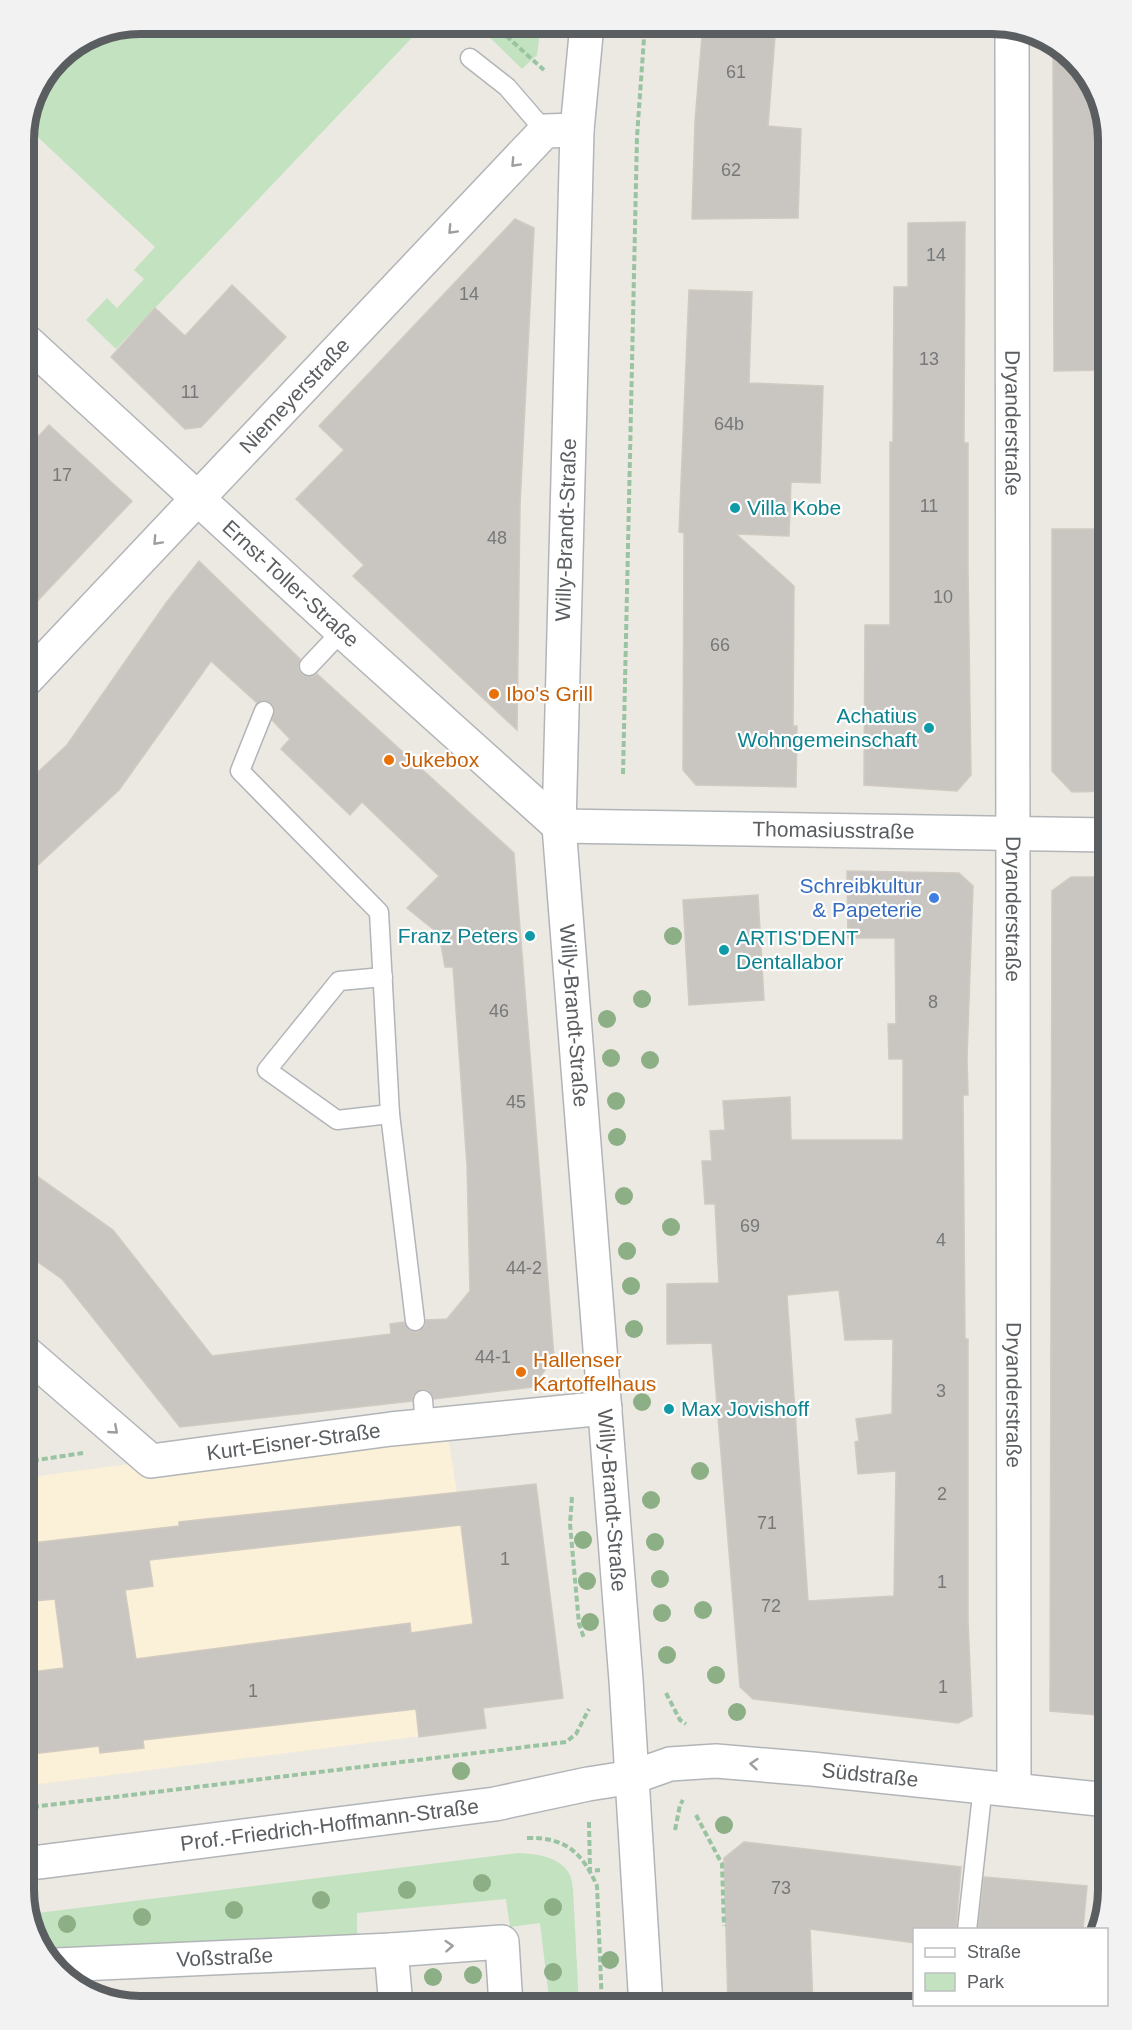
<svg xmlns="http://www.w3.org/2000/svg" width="1132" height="2030" font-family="Arial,sans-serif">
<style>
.commercial{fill:#fbf0d8}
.green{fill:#c2e2c0}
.building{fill:#c9c5c0;stroke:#d0cac1;stroke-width:1.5;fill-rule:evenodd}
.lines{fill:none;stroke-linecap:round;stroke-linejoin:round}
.service-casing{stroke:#b2b5b8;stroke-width:21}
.minor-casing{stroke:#b2b5b8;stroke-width:36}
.tertiary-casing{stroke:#b2b5b8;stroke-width:36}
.path{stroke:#9ac3a2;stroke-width:4;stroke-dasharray:6 3;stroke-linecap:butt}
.service{stroke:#fff;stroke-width:18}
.minor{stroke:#fff;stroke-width:33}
.tertiary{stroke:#fff;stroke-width:33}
.tree{fill:#8caf86}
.oneway{stroke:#9c9ea0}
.culture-dot{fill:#0f9aa8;stroke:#fff;stroke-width:2}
.food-dot{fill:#e8710a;stroke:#fff;stroke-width:2}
.shop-dot{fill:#3f7fe0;stroke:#fff;stroke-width:2}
.labels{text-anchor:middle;stroke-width:4.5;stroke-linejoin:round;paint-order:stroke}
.number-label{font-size:18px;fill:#767879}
.street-label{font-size:21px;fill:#5a5e61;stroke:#fff}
.culture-label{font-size:21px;fill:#0d838f;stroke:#fff;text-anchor:start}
.food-label{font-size:21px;fill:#c56008;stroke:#fff;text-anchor:start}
.shop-label{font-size:21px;fill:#366cbe;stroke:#fff;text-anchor:end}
.rim{fill:none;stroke:#5a5e61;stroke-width:8}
</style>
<rect width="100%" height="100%" fill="#ece9e2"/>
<polygon class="commercial" points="448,1437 457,1493 536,1484 563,1698 484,1708 486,1728 24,1786 24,1478 151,1461"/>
<g class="green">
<polygon points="141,24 425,24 116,349 86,320 107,298 117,308 144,279 134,270 155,247 26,126 33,96 58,58 96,33"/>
<polygon points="476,24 541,24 537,55 522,69"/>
<path d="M518,1853c19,1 42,3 52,22 2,4 2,10 3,14l6,117h-29l-10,-83 -30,4 -4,-28 -149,14v25l-306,19 -15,-16 -6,-27z"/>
</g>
<g class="building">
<polygon points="703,24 776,24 768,126 801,129 798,218 692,219 695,121"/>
<polygon points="1053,43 1096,89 1108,141 1108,370 1054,371"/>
<polygon points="515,219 534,228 520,505 517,730 353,576 364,565 296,499 344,450 319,426"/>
<polygon points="965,222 964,443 968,443 968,570 971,775 957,791 864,785 865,625 890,625 890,442 893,442 894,287 908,287 908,223"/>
<polygon points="232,285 286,337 201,427 185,429 111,357 155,308 185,336"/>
<polygon points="689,290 752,292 749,383 823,386 820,483 791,482 789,536 736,534 794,586 793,726 797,726 796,787 696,785 683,770 684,533 679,532"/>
<polygon points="49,425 132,501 24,615 24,452"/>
<polygon points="1052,529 1108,529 1108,791 1072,792 1052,771"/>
<polygon points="199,561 300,659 298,669 302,675 312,677 317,674 514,853 554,1357 533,1387 434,1399 428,1390 422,1389 413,1395 412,1401 180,1427 62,1279 24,1252 24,1167 113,1230 212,1356 391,1334 390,1324 404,1322 410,1331 417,1332 425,1326 426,1320 447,1319 470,1291 467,1165 453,967 445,967 439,934 407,908 439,876 362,802 350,815 281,749 290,739 272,720 275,710 272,704 263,700 257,703 211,661 119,790 24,878 24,785 67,745 166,603"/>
<path d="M847,871l112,2 14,13 -6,172 1,37h-5l2,244h3v282l4,95 -14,7 -205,-24 -13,-12 -28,-344 -45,1v-60l52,-1 -4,-79h-10l-3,-43h10l-2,-30 15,-1 -2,-29 67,-4 1,43h112v-81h-14l-1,-35h8l-1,-86h-47zM839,1290l6,50 48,-1 -1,75 -36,5 3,22 -4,1 3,32 38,-3 -2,125 -86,5 -21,-306z"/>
<polygon points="1071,877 1108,877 1108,1716 1050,1711 1052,891"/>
<polygon points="758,895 764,1000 689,1005 683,900"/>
<path d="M536,1484l27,214 -80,10 3,20 -67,9 -3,-28 -273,31 1,8 -44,5 -1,-7 -75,9v-82l40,-5 -9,-69 -31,3v-58l155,-18v-4zM461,1525l12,99 -62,9 -1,-10 -274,36 -11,-69 28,-4 -4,-26z"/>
<polygon points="744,1842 961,1867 956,1929 915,1929 915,1943 810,1929 813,2006 728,2006 724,1858"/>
<polygon points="984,1877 1087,1886 1083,1929 978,1929"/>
</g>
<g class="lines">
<g class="service-casing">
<g id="service">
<polyline points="470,58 507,87 545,131"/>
<polyline points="309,666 342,631"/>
<polyline points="264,711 240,771 379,912 390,1114 415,1321"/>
<polyline points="383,977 339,981 267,1070 337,1120 390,1114"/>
<polyline points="423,1400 425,1426"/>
<polyline points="967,1930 983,1786"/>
<polyline points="963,2006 963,2004"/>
</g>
</g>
<g class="minor-casing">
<g id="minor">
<path id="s1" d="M1012,29l2,1761"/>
<path id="s2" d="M24,339l318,292 217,195 549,9"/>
<path id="s3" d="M24,682l521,-551 32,-1"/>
<path id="s4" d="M24,1351l127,110 240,-32 214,-21"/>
<path id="s5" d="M633,1777l37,-13 46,-3 96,8 296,31"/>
<polyline points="391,1950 396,2006"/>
<path id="s6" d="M57,1965l334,-15 111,-8 4,64"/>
</g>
</g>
<g class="tertiary-casing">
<g id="tertiary">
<path id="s7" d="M587,24l-10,106 -18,696 67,854 20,326"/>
<path id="s8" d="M24,1864l471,-60 93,-20 45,-7"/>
</g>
</g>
<g class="path">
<polyline points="493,24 544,70"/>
<polyline points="623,774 637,137 645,24"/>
<polyline points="24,1462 83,1453"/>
<polyline points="572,1497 570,1524 579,1624 584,1638"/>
<polyline points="666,1693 680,1720 686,1724"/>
<polyline points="24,1808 566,1742 576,1734 589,1709"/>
<polyline points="696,1815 722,1864 724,1926"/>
<polyline points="589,1822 590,1871 600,1870"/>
<polyline points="675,1830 680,1805 683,1800"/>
<path d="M527,1838c38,-1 55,14 70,48l5,120"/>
<polyline points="242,1995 242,2006"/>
</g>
<use href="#service" class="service"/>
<use href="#minor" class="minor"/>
<use href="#tertiary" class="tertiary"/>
</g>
<g class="tree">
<circle cx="673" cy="936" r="9"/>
<circle cx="642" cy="999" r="9"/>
<circle cx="607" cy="1019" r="9"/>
<circle cx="611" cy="1058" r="9"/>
<circle cx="650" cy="1060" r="9"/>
<circle cx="616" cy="1101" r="9"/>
<circle cx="617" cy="1137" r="9"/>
<circle cx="624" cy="1196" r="9"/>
<circle cx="671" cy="1227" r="9"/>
<circle cx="627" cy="1251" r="9"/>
<circle cx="631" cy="1286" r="9"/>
<circle cx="634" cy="1329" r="9"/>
<circle cx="642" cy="1402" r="9"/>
<circle cx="700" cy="1471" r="9"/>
<circle cx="651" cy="1500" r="9"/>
<circle cx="583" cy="1540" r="9"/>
<circle cx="655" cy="1542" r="9"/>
<circle cx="660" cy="1579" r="9"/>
<circle cx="587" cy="1581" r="9"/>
<circle cx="703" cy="1610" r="9"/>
<circle cx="662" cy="1613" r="9"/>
<circle cx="590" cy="1622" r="9"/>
<circle cx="667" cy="1655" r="9"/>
<circle cx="716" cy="1675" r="9"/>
<circle cx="737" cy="1712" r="9"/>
<circle cx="461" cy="1771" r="9"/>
<circle cx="724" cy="1825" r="9"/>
<circle cx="482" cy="1883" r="9"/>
<circle cx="407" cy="1890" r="9"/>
<circle cx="321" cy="1900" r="9"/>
<circle cx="553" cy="1907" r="9"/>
<circle cx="234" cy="1910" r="9"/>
<circle cx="142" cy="1917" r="9"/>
<circle cx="67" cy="1924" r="9"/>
<circle cx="610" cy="1960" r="9"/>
<circle cx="553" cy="1972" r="9"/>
<circle cx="473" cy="1975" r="9"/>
<circle cx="433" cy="1977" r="9"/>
</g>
<defs><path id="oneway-chevron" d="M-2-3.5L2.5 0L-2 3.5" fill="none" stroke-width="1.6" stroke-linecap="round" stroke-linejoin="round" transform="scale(1.5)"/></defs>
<g class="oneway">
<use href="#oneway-chevron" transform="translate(515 163) rotate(133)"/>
<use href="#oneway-chevron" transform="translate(452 230) rotate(133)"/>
<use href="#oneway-chevron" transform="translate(157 541) rotate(133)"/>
<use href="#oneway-chevron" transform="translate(114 1430) rotate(41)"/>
<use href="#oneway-chevron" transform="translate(754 1764) rotate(-175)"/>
<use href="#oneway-chevron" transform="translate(449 1946) rotate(-4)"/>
</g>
<g class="culture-dot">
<circle cx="735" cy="508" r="6"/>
<circle cx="929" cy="728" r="6"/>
<circle cx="530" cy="936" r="6"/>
<circle cx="724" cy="950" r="6"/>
<circle cx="669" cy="1409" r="6"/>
</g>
<g class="food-dot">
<circle cx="494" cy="694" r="6"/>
<circle cx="389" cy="760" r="6"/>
<circle cx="521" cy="1372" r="6"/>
</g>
<circle class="shop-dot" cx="934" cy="898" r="6"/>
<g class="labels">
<g class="number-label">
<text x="736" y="78">61</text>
<text x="731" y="176">62</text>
<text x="936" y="261">14</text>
<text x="469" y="300">14</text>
<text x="929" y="365">13</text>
<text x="190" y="398">11</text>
<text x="729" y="430">64b</text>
<text x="62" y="481">17</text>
<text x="929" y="512">11</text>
<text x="497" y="544">48</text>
<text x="943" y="603">10</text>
<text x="720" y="651">66</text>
<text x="933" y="1008">8</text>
<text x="499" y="1017">46</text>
<text x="516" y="1108">45</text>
<text x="750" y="1232">69</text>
<text x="941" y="1246">4</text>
<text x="524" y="1274">44-2</text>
<text x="493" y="1363">44-1</text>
<text x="941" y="1397">3</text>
<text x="942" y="1500">2</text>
<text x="767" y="1529">71</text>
<text x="505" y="1565">1</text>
<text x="942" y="1588">1</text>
<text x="771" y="1612">72</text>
<text x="943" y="1693">1</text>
<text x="253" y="1697">1</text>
<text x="781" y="1894">73</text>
</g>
<g class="street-label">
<text dy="7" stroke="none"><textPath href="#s3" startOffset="394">Niemeyerstraße</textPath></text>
<text dy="7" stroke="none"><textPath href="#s1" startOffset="394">Dryanderstraße</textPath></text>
<text transform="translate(566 530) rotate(-88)" y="7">Willy-Brandt-Straße</text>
<text dy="7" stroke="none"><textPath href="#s2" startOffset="362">Ernst-Toller-Straße</textPath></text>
<text dy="7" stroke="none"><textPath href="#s2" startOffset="998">Thomasiusstraße</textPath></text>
<text dy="7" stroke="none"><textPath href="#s1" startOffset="880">Dryanderstraße</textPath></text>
<text dy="7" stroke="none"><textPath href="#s7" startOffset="993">Willy-Brandt-Straße</textPath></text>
<text dy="7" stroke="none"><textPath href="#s1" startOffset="1366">Dryanderstraße</textPath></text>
<text dy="7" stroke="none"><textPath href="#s4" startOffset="312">Kurt-Eisner-Straße</textPath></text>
<text dy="7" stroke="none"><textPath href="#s7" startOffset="1479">Willy-Brandt-Straße</textPath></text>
<text dy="7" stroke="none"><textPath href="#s5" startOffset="240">Südstraße</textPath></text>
<text dy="7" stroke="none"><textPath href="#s8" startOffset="308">Prof.-Friedrich-Hoffmann-Straße</textPath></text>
<text dy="7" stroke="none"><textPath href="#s6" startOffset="168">Voßstraße</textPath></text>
</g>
<g class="culture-label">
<text x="747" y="515">Villa Kobe</text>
<text x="917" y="723" text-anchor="end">Achatius<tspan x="917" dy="24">Wohngemeinschaft</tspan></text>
<text x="518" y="943" text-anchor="end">Franz Peters</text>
<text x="736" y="945">ARTIS'DENT<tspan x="736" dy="24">Dentallabor</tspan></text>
<text x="681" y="1416">Max Jovishoff</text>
</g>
<g class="food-label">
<text x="506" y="701">Ibo's Grill</text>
<text x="401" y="767">Jukebox</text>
<text x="533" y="1367">Hallenser<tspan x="533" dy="24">Kartoffelhaus</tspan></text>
</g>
<g class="shop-label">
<text x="922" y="893">Schreibkultur<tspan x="922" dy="24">&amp; Papeterie</tspan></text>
</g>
</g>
<path d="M0 0H1132V2030H0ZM140 34H992A106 106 0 0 1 1098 140V1890A106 106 0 0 1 992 1996H140A106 106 0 0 1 34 1890V140A106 106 0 0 1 140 34Z" fill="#f2f2f2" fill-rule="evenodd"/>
<path class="rim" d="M140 34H992A106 106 0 0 1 1098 140V1890A106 106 0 0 1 992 1996H140A106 106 0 0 1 34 1890V140A106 106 0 0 1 140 34Z"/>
<rect x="913" y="1928" width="195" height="78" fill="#ffffff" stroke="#bdbfc0" stroke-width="1.5"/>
<rect x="925" y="1948" width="30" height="9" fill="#ffffff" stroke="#bdbfc0" stroke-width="1.5"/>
<text x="967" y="1958" font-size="18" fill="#5a5e61">Straße</text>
<rect x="925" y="1973" width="30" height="18" fill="#c2e2c0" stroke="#bdbfc0" stroke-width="1.5"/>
<text x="967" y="1988" font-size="18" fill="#5a5e61">Park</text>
</svg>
